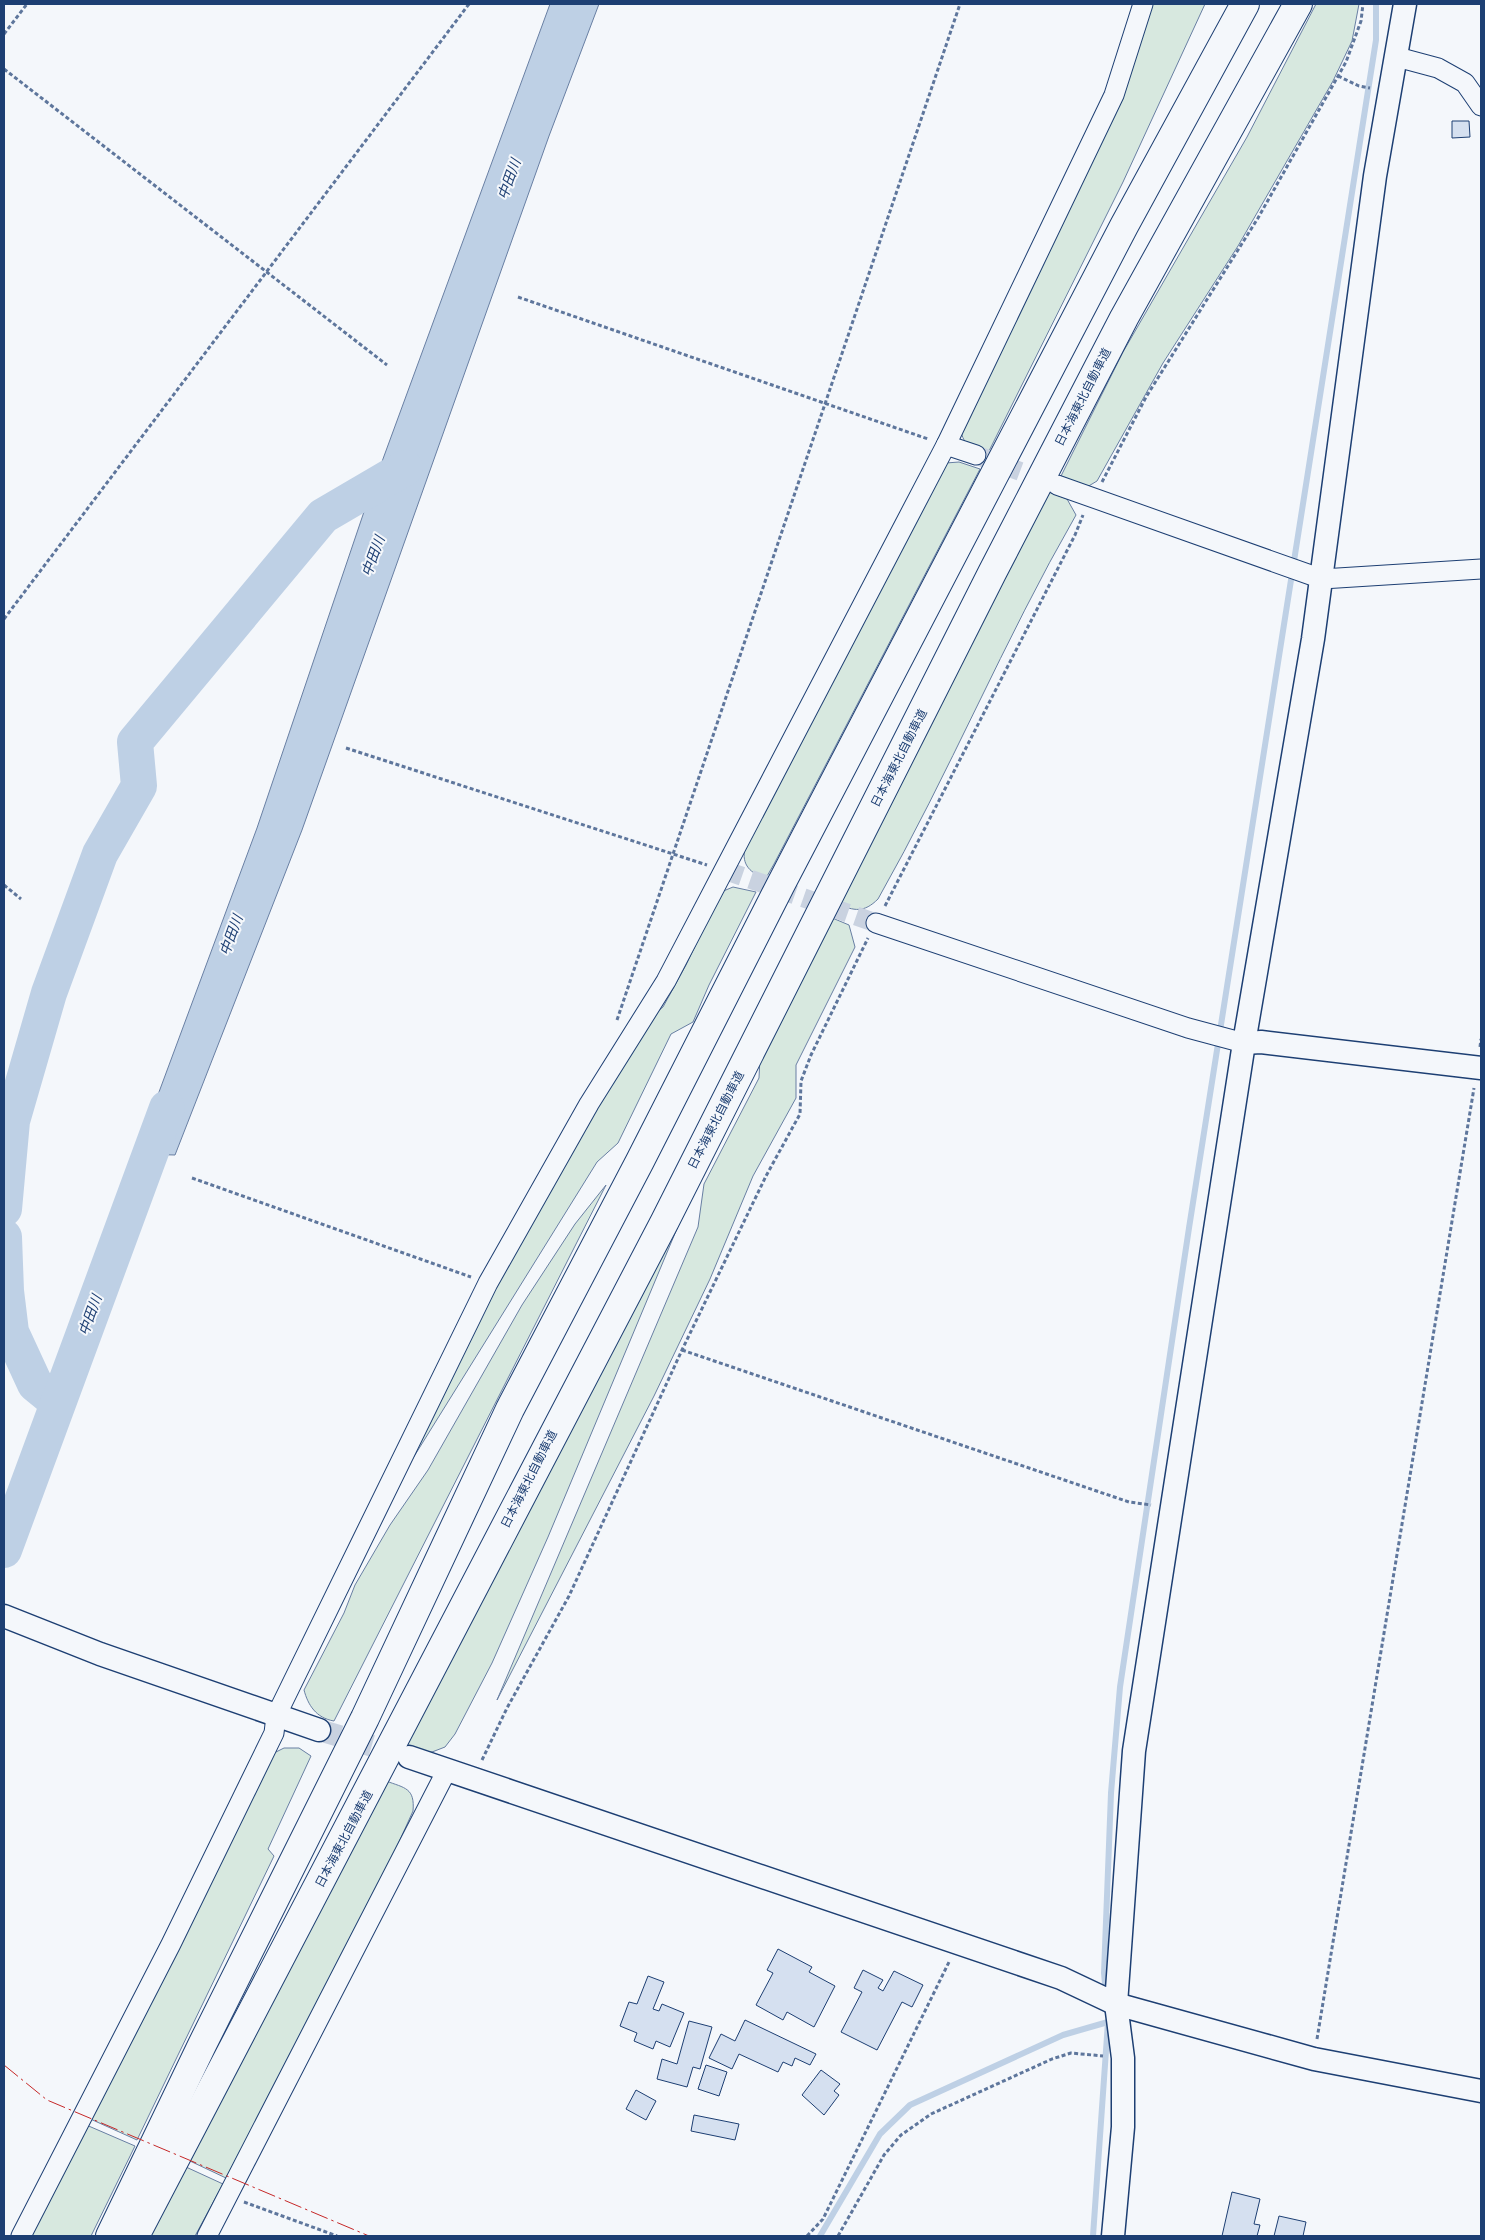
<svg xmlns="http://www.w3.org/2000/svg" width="1485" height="2240" font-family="'Public Sans','Noto Sans JP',sans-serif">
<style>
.green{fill:#d7e8df;stroke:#687fa3}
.water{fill:#bed0e5;stroke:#687fa3}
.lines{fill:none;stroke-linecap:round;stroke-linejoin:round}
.stream{stroke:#bed0e5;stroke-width:6}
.river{stroke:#bed0e5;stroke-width:36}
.building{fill:#d5e0f0;stroke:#1d3f73}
.minor-tunnel{stroke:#c9d2e0;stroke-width:19;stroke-dasharray:19 9;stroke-linecap:butt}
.tertiary-tunnel{stroke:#c9d2e0;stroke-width:22;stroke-dasharray:22 11;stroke-linecap:butt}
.minor-casing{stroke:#1d3f73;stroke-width:21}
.tertiary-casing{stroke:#1d3f73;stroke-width:25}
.motorway-casing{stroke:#1d3f73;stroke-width:30}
.path{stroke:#5e769c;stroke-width:3;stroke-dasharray:4 2.5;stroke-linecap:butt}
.minor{stroke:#f4f7fb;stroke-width:19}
.tertiary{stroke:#f4f7fb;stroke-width:22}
.motorway{stroke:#f4f7fb;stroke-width:28}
.power{stroke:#c62828;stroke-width:1;stroke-dasharray:18 4 2.5 4;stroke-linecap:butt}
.labels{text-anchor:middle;stroke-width:4;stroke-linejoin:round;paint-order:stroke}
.street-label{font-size:12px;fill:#1d3f73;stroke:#f4f7fb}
.water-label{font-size:14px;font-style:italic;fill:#1d3f73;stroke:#f4f7fb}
</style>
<rect width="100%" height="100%" fill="#f4f7fb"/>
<g class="green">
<path d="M1149,4h56l-82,178 -135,271h-2c-13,-5 -23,-7 -25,-23z"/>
<polygon points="1316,4 1359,4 1352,41 1333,81 1238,246 1163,363 1097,481 1087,487 1059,480 1123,352 1247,137"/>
<path d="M959,462l21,7 -206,395 -8,14c-15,-4 -25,-13 -21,-30l201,-385z"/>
<path d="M1049,492l18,7 9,16c-72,125 -127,259 -198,384 -14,14 -24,12 -40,5z"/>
<polygon points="733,887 756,892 709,985 693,1022 671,1034 618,1143 597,1162 405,1471 495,1281 642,1024 663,1007 686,965 721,892"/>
<polygon points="830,917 849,925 855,947 796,1065 796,1098 753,1176 710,1279 654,1396 497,1700 698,1227 704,1184 759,1078 760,1057"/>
<path d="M606,1185l-272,536c-18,-3 -26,-16 -30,-31l40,-77 11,-28 35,-60 38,-55 94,-165 53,-81z"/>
<polygon points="681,1219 548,1537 492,1663 455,1734 445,1747 432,1752 423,1752 405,1745"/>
<polygon points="284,1748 299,1748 311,1756 268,1849 274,1856 137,2140 86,2117 274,1753"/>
<path d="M386,1781c19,7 29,7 27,30l-38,84 -149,283 -36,-17z"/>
<polygon points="84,2124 135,2146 91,2236 27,2236"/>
<polygon points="186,2167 223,2184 195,2236 150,2236"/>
</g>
<polygon class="water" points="550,4 599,4 549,136 302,830 175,1155 136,1154 257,828 369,497"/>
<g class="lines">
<g class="stream">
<polyline points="1106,1995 1104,1973 1111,1793 1120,1687 1189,1228 1376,40 1376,4"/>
<polyline points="820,2236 880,2134 910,2105 1063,2035 1108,2022"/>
<polyline points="1093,2236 1108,2022"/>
</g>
<g class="river">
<polyline points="4,1209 12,1121 49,993 100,854 139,786 135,742 323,516 405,468"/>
<polyline points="4,1237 6,1291 11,1332 35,1384 57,1402"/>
<polyline points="4,1550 167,1108"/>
</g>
</g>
<g class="building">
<polygon points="1452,121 1469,121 1470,137 1452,138"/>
<polygon points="778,1949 812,1967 809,1972 835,1986 814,2027 787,2012 783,2020 756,2005 773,1973 767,1970"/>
<polygon points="863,1970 883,1980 878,1988 883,1991 894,1971 923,1985 912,2007 902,2002 877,2050 841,2032 862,1992 854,1988"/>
<polygon points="648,1976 664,1982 653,2009 659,2011 662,2004 684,2013 670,2047 656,2041 653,2049 634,2041 637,2033 620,2026 629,2002 637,2004"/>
<polygon points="745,2020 816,2054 810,2065 795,2058 792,2066 783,2062 778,2072 739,2054 732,2069 709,2058 721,2034 735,2041"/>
<polygon points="689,2021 712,2027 700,2069 693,2067 687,2087 657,2079 662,2059 677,2064"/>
<polygon points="706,2065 727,2072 719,2096 698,2089"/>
<polygon points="821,2070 840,2084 834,2091 839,2095 824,2115 802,2095"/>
<polygon points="636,2090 656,2101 646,2120 626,2109"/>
<polygon points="694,2115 739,2124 735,2140 691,2131"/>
<polygon points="1232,2192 1260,2199 1254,2224 1260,2225 1257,2236 1222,2236"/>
<polygon points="1279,2216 1306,2222 1303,2236 1274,2236"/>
</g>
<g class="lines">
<g class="minor-tunnel">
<polyline points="976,455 1051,483"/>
<polyline points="724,870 876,923"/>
</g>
<polyline class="tertiary-tunnel" points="319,1730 403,1755"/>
<g class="minor-casing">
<g id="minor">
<polyline points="1397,57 1438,68 1465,83 1481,106"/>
<polyline points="946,445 976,455"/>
<polyline points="1057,485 1322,579 1481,569"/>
<polyline points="876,923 1188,1028 1244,1043"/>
<polyline points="21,2236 171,1944 274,1733 276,1716 488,1283 589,1104 666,981 946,445 1114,95 1143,4"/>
<polyline points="207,2236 447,1770"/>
</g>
</g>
<g class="tertiary-casing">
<g id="tertiary">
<polyline points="1244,1043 1261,1042 1481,1068"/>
<polyline points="4,1616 100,1654 319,1730"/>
<polyline points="409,1757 1061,1978 1116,2004 1134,1751 1244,1043 1313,639 1375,176 1405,4"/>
<polyline points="1113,2236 1123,2127 1123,2058 1116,2004 1314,2059 1481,2091"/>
</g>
</g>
<g class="motorway-casing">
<g id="motorway">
<polyline points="110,2236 202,2045 365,1718 510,1409 640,1161 780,886 1124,226 1245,4"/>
<polyline points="135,2236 665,1221 992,573 1124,318 1298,4"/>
</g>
</g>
<g class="path">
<polyline points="4,34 27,4"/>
<polyline points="4,69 387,365"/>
<polyline points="1338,76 1359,86 1370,88"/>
<polyline points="518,297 928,439"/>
<polyline points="1102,482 1146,397 1258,218 1346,62 1361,21 1363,4"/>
<polyline points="4,619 469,4"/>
<polyline points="346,748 707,865"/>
<polyline points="4,885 21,899"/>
<polyline points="885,906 1075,535 1083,515"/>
<polyline points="617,1020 960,4"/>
<polyline points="1480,1047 1481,1039"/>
<polyline points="192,1178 471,1277"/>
<polyline points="682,1350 1129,1502 1151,1505"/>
<polyline points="482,1760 507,1708 569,1596 682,1350 766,1176 800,1114 801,1081 811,1055 868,938"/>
<polyline points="1317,2039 1474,1088"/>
<polyline points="244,2202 337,2236"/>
<polyline points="807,2236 823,2219 949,1962"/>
<polyline points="838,2236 884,2155 901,2135 931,2114 1052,2059 1071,2053 1103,2056"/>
</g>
<use href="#minor" class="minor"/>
<use href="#tertiary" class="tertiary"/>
<use href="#motorway" class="motorway"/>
<polyline class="power" points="4,2065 47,2100 369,2236"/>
</g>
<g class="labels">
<g class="street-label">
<text transform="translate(1083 397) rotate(-63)" y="4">日本海東北自動車道</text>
<text transform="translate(899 758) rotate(-63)" y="4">日本海東北自動車道</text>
<text transform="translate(716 1120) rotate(-63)" y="4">日本海東北自動車道</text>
<text transform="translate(529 1479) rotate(-63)" y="4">日本海東北自動車道</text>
<text transform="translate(344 1839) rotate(-62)" y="4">日本海東北自動車道</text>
</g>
<g class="water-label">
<text transform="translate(509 179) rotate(-70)" y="5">中田川</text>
<text transform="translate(373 556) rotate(-70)" y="5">中田川</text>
<text transform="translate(231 935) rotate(-70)" y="5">中田川</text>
<text transform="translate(90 1315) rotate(-70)" y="5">中田川</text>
</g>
</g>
<rect width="1485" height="2240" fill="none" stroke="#1d3f73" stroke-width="10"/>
</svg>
